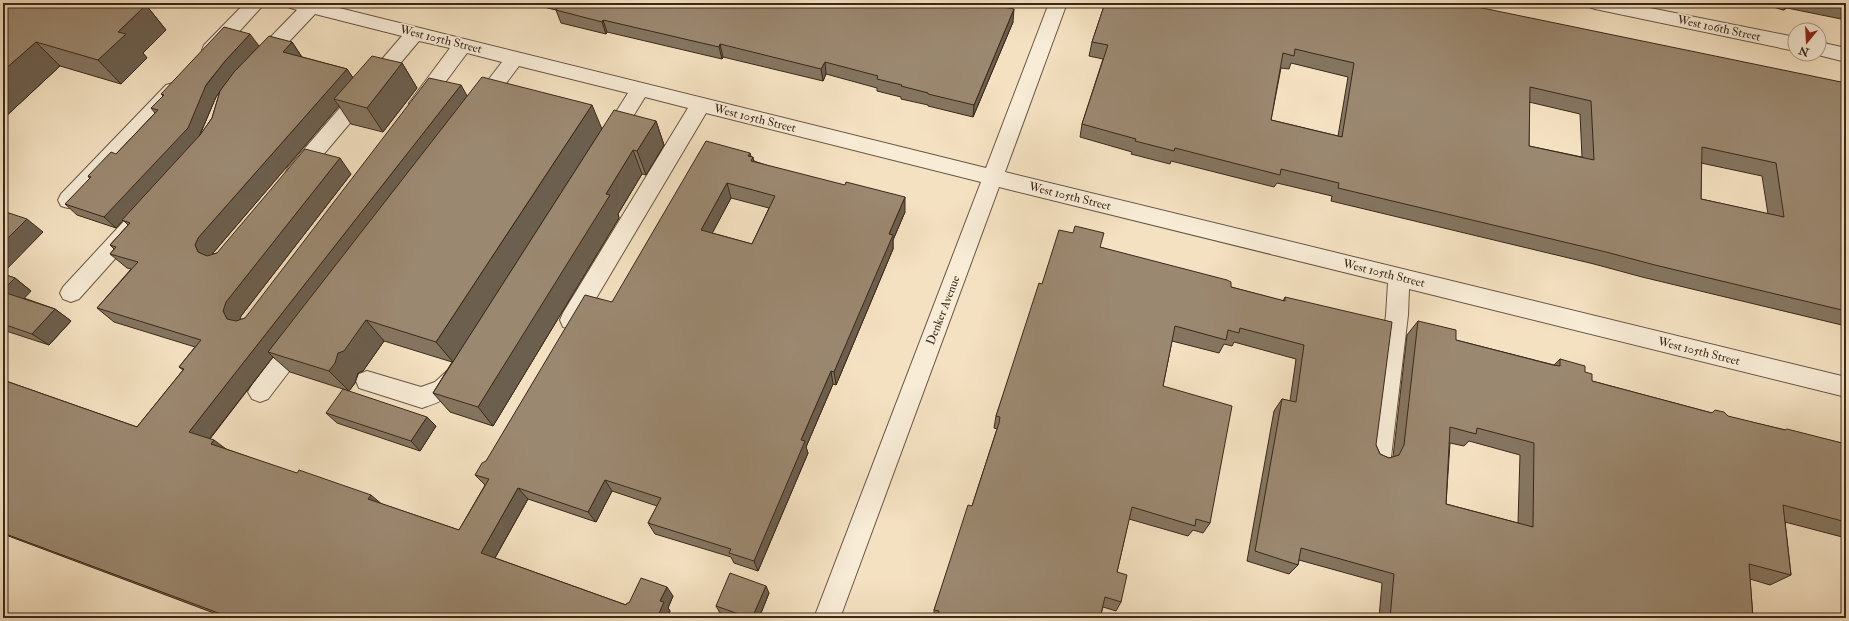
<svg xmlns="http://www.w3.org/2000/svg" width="1849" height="621" font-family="'IM FELL Double Pica',serif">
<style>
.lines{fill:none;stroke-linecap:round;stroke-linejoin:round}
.minor-casing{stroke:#695643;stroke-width:2}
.minor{fill:#f8ecd7;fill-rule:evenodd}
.wall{fill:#857560;stroke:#3b2819;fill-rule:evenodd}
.shaded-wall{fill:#6c5f4e;stroke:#3b2819}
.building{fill:#9b8870;stroke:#3b2819;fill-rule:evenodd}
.labels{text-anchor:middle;stroke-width:3.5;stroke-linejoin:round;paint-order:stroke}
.street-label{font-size:12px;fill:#3b2819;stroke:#f8ecd7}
</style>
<rect width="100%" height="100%" fill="#f4e1c1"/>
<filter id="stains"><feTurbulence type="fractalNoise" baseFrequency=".005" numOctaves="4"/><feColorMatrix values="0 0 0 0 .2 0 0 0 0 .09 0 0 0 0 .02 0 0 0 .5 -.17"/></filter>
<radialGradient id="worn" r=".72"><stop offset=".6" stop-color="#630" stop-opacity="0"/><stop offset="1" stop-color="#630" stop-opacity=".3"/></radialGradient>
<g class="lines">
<g class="minor-casing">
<g id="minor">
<polygon points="245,3 265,3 218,55 211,57 204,55 202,50 204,45"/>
<polygon points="285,3 319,3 986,168 1049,3 1067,3 1005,172 1846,377 1846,397 1409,289 1408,315 1391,457 1387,465 1379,468 1371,465 1367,457 1386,315 1388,283 999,187 840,618 814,618 981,182 706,113 579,327 571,329 563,327 560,320 563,313 688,108 645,97 616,144 609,146 602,144 599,139 628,93 519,66 486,110 479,112 472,110 469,105 502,62 467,53 426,108 419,110 412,108 409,103 450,48 419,41 302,180 295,182 288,180 285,174 288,168 402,36 315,14 267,65 260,67 253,65 251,60 253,55 297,10 288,7"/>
<polygon points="1586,3 1625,3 1795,37 1795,51 1595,9 1589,7"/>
<polygon points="1819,42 1846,48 1846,62 1814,54 1819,54"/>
<polygon points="173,83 180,85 183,90 180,95 75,206 68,208 61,206 58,200 61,194 166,85"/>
<polygon points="132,218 139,220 142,226 139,232 79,299 71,302 63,299 60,293 63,287 125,220"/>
<polygon points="299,331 307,334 310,341 307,348 268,399 260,402 252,399 248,392 252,385 291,334"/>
<path d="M456,367l8,3 3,7c-8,18 -27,25 -45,31l-63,-20 -3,-7 3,-7 8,-3 54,16 14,-5 13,-12z"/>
</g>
</g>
<use href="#minor" class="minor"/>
</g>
<g class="wall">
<polygon points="3,3 146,5 166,30 143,53 147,58 121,84 60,66 3,119"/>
<polygon points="527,3 1009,3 1007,7 1013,22 973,117 928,106 928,105 901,99 901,97 877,91 877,88 826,74 823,81 723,57 722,59 607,32 606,34 561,23 556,10"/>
<path d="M1105,3l741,80v243l-204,-49 -48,-13 -263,-63 1,-5 -55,-13 -3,4 -103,-26 -1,3 -39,-10 1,-2 -52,-15 2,-13 21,-65 -14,-3 3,-14zM1291,63l57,14 -10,59 -67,-16 10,-52 8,1zM1529,102l51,12 2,43 -53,-11zM1701,163l61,13 6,38 -67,-15z"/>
<polygon points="1753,3 1846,3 1846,20 1787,8 1783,10 1770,6"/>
<path d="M292,42l10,15 45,12 6,9 49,-15 15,25 -34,44 -32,-8 -12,-18 -126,147 -1,1 5,-1 134,-79 -110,142 -2,4 6,-2 222,-222 135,33 54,-8 8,24 -18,30 -4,-1 -24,40 1,4 -126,208 -43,-14 -17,-19 19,-31 -68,-21 -21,30 -5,2 -3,10 -6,8 -59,-19 -17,-15 -63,82 16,10 156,55 77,26 26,-45 -10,-10 137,-173 139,-146 3,5 151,51 -12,28v9l-57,136 -3,-1 -27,63 2,6 -50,118 -24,-8 -3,-6 -76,-23 -7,-11 9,-17 -45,-15 -16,31 -68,-23 -33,59 131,47 3,-2 44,-7 -5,12 2,3 -3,7h-440l-224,-84v-154l134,47 46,-57 -4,-3 16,-20 -81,-25 -17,-14 34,-39 -4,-1 -17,-14 4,-5 -4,-4 18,-20 -5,-5 -7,8 -39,-13 -12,-11 25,-25 -2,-3 28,-22 39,-41 -4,-5 12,-12 -2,-2 98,-48zM220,91l-8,27 -13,19 17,-40zM731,198l38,10 -17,36 -40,-11z"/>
<path d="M1100,247l131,40 52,14 2,-4 91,148 4,9 9,4 4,-1 14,-122 11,-14 38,19 98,25 6,-6 25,13 7,9 120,32 134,31v94l-61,-16 6,53 -21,10 -20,-6 3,39h-374l3,-35 -83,-23 -1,5 -9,9 -42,-13 27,-150 8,-12 8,2 6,-42 -62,-17 -2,4 -8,-2 -5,9 -47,-12 -9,45 47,137 -7,10 -10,-3 -5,6 -59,-17 -12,53 4,30 -5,9 -13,-4 -3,11h-166v-8l38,-104 25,-77 -3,-1 2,-12 46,-132zM1469,441l51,14 -2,68 -72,-19 4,-61 14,3z"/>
<polygon points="3,274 15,278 31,291 24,298 55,309 71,321 49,345 3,330"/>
<polygon points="326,413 436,426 420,451 337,423"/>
<polygon points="769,593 759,618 735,618 720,613 716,606"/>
</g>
<g class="shaded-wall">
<polygon points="1005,3 1009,3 1002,19 1003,7"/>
<polygon points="1790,3 1792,3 1787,8 1783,10"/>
<polygon points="146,5 166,30 143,53 147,58 121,84 98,60 118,32"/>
<polygon points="1014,9 1013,22 973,117 974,105"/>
<polygon points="603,20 607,32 606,34 602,22"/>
<polygon points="250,34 259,46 234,73 216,97 198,139 116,228 104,217 225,61"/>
<polygon points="36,42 60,66 3,119 3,71"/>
<polygon points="292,42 303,59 283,52"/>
<polygon points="720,44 723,57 722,59 719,47"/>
<polygon points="825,62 826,74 823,81 821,69"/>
<polygon points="402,63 417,88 383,132 367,108"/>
<polygon points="347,69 358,85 334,99 339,106 213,253 210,259 198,252 195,245 198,238"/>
<polygon points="461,85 470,101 268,352 273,357 206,443 189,432"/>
<polygon points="592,105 602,129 453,362 436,342"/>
<polygon points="656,121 664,145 646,175 637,151"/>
<polygon points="633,150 642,174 618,214 619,218 493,426 478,407 606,194"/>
<polygon points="750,153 752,159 753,157 756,172 748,156"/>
<polygon points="340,158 351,174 241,316 238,325 227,319 223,311 226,302"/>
<polygon points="727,183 731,198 706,245 701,230"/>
<polygon points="905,197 905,212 893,240 893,249 836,385 834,372 889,234"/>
<polygon points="27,219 43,232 3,273 3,243"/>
<polygon points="15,278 31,291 19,304 3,292 3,290"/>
<polygon points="55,309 71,321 49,345 32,334"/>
<polygon points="366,320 384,341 363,371 358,373 355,383 349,391 329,371 338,353"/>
<polygon points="831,371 833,384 806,447 808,453 758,571 754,561 801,440"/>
<polygon points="427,417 436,426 420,451 411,441"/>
<polygon points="214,440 230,452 211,444"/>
<polygon points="605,480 612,491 596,522 588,512"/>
<polygon points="518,488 528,499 492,563 481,553"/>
<polygon points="371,495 384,506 368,499"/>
<polygon points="766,586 769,593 759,618 752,618"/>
<polygon points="667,587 673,596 668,608 670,611 667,618 657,618 660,601"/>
</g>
<g class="building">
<polygon points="3,3 138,3 146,5 118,32 126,34 98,60 36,42 3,71"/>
<polygon points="562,3 1005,3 1003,7 1014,9 974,105 928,94 928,93 901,86 902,85 877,79 878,76 825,62 821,69 720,44 719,47 603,20 602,22 556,10"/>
<path d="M1105,3h353l388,80v228l-191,-46 -49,-13 -268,-64 1,-5 -58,-14 -1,6 -105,-27 -1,3 -39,-10 1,-2 -54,-15 26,-79 -16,-3zM1295,49l59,14 -12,74 -71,-17 12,-67 11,3zM1530,87l61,14 3,59 -65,-14zM1702,147l74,16 8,54 -83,-18z"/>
<polygon points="1837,3 1846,3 1846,5"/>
<polygon points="224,27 250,34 225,61 206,85 188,128 104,217 65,204 91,177 88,176 111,152 116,154 158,110 151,108 164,95 161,94"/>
<path d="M269,36l23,6 -9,10 64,17 -149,169 -3,7 3,7 9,4 10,-3 88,-104 35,9 -114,144 -3,9 4,8 9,2 9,-3 184,-240 32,7 -272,347 25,8 -3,4 86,29 2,-3 72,25 -3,4 91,31 30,-51 -14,-4 7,-12 4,-2 99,-166 27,7 94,-161 44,12 -2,3 5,1 -2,4 94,24 1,-3 59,15 -16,37 4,1 -59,137 -3,-1 -30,69 4,1 -51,120 -25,-8 2,-4 -83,-26 13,-25 -56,-18 -17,32 -70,-24 -37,65 145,52 1,-2h2l12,-25 26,9 -7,14 4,1 -7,16h-425l-229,-85v-153l134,47 47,-58 -5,-2 22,-27 -104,-32 41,-46 -28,-8 6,-7 -6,-2 20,-22 -8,-3 78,-85 12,-17 8,-27 14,-19zM727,183l48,13 -23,48 -51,-14z"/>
<polygon points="372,56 402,63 367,108 334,99"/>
<polygon points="482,77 592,105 436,342 366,320 344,351 338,353 335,363 329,371 268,352"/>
<polygon points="614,110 656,121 637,151 633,150 606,194 610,195 478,407 433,393"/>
<polygon points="3,211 27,219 3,243"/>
<path d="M1075,226l29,7 -4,14 127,33 4,2v5l54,14v-4l107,25 -16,123 4,9 9,4 10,-3 5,-10 14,-124 38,9v10l97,25 7,1v-7l25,7v6l7,2v7l120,32 3,-3 9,2 4,4 57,14 2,-1 59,15v78l-63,-17 8,70 -42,-11 4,54h-363l4,-44 -93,-26 -3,17 -43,-14 27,-152 14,3 8,-57 -64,-17 -1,5 -11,-3 -2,10 -51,-14 -12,60 69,20 -22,117 -14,-4 -1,7 -63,-19 -15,65 10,3 -6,27 -16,-5 -5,21h-159l-3,-1 1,-6 -5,-1 34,-105 4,1 27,-83 1,-6 -4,-1 43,-133 3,1 17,-54 14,3zM1450,427l26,7 1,-6 57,15 -1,84 -87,-23z"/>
<polygon points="3,274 15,278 3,290"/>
<polygon points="3,292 55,309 32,334 3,324"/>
<polygon points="343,389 427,417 411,441 326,413"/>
<polygon points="730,573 766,586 752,618 750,618 716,606"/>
</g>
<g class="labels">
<g class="street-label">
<text transform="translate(1719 28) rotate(12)" y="4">West 106th Street</text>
<text transform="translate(441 39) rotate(14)" y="4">West 105th Street</text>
<text transform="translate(755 118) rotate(14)" y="4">West 105th Street</text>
<text transform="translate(1070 196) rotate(14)" y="4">West 105th Street</text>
<text transform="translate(1384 273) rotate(14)" y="4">West 105th Street</text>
<text transform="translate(943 310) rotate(-69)" y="4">Denker Avenue</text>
<text transform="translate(1699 351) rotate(14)" y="4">West 105th Street</text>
</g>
</g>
<rect width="1849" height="621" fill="none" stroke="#f4e1c1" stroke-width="16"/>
<rect x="4" y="4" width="1841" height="613" fill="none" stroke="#3b2819" stroke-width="2"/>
<rect x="8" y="8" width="1833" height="605" fill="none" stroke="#3b2819"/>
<g transform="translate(1807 42) rotate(198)"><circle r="19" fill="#f8ecd7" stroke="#ac9e8b"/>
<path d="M0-3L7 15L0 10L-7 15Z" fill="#8f2418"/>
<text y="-6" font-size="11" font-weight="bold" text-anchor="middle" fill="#3b2819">N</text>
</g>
<rect width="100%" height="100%" filter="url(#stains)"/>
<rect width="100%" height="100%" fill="url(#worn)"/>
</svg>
